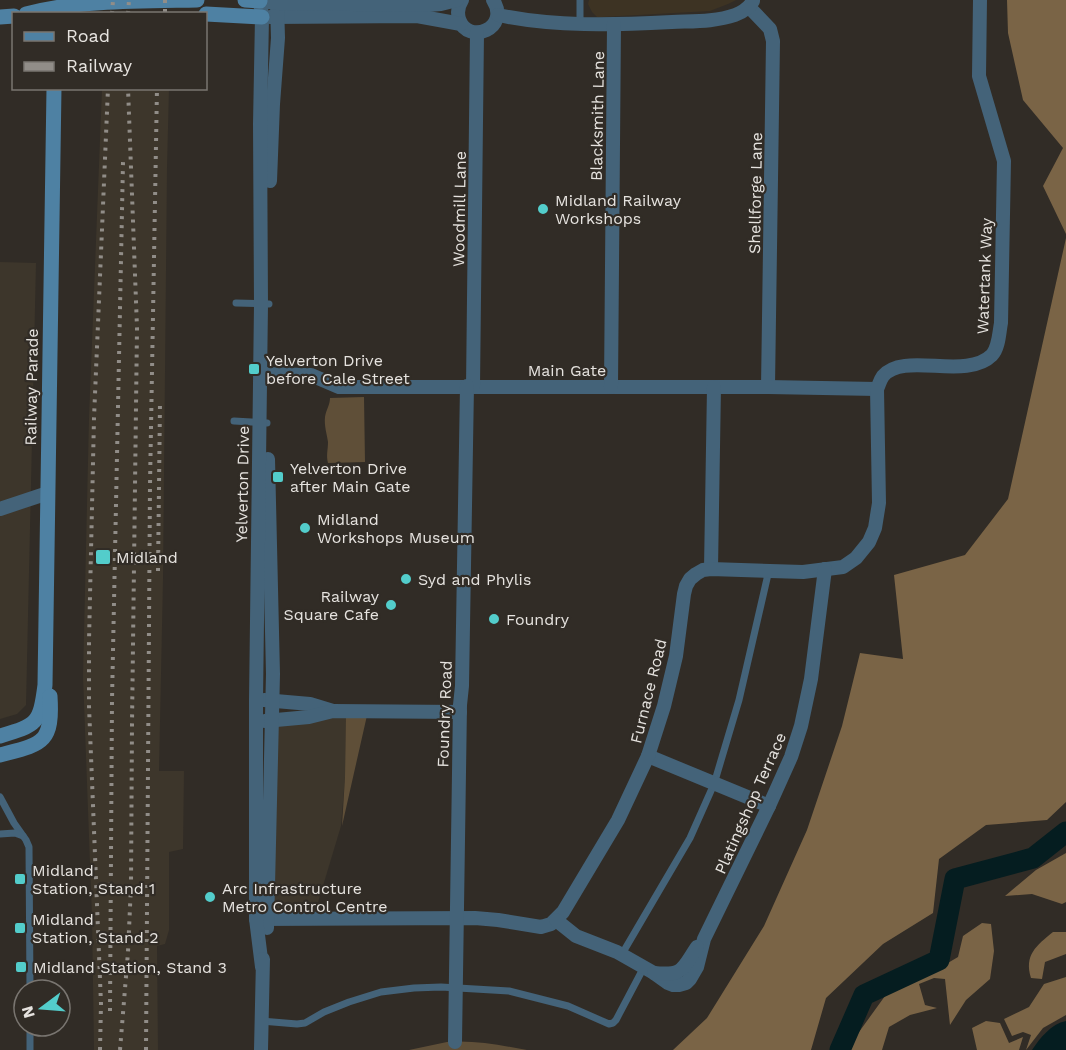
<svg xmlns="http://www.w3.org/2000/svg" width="1066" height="1050" font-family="'Work Sans',sans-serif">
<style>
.built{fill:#3d362b}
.education{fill:#3d3323}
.green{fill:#5f4f38}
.forest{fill:#7a6446}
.water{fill:#051d20}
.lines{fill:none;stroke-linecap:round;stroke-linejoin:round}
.river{stroke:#051d20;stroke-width:21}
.lane{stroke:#446379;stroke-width:7}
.street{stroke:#446379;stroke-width:14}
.secondary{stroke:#4e81a3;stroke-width:15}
.rail{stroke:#918d88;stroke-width:4;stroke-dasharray:3 6;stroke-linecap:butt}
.poi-dot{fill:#53cdcb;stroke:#312c26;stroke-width:2}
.labels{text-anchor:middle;stroke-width:4.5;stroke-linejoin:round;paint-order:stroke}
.street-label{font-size:16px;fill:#e6e3df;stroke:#312c26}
.poi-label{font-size:16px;fill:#e6e3df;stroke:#312c26;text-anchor:start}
</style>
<rect width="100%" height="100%" fill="#312c26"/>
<g class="built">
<polygon points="102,89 169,89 167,168 163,579 159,771 184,771 183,849 169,852 169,930 165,944 157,946 158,1050 94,1050 92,917 83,676 89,418"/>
<polygon points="0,262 36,263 26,705 17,714 0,719"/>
<polygon points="346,711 345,777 341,826 313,919 268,919 272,720"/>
</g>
<polygon class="education" points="589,0 736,0 728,4 710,11 602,17 597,17 592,12 588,4"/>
<g class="green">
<path d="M364,397l1,65 -37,1c-2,-8 0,-13 0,-21 -1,-8 -4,-16 -3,-25 1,-7 5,-12 5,-19z"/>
<polygon points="346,711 368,711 342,826 345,777"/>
<path d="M447,1042c27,-2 53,3 80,8h-118z"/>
</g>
<g class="forest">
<polygon points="1007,0 1066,0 1066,234 1043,186 1063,148 1023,100 1008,33"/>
<polygon points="1066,238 1066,802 1047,820 986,825 939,859 933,913 883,944 826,998 811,1050 673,1050 707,1018 764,926 807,830 842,726 860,653 903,659 894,575 965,555 1008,499"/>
<polygon points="1066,853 1066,902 1062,904 1032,894 1005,896 1036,870"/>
<polygon points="982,923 991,924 994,951 990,979 966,1000 950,1025 945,979 934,978 919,984 925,1005 937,1008 910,1015 889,1027 882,1050 846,1050 885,996 902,987 916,975 941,967 958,957 963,936"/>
<path d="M1053,932h13v22l-21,8 -3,17 -11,-1c-7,-23 5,-32 22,-46z"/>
<polygon points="1066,977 1066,1015 1043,1028 1026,1050 1031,1035 1023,1032 1012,1036 1004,1019 1029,1007 1044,984"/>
<polygon points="986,1021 1000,1023 1009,1043 1023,1037 1019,1050 977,1050 972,1028"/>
</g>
<path class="water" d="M1066,1021v29h-34c8,-12 19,-26 34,-29z"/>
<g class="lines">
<polyline class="river" points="840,1050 864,995 939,960 955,879 1033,858 1066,832"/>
<g class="lane">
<polyline points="580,0 580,24"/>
<polyline points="236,303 269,304"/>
<polyline points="234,421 267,423"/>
<polyline points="0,797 14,823 26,840 29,847 30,990"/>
<polyline points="0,834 15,833 23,836"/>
<polyline points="622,954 690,838 714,784 739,700 769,570"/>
<polyline points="261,1021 297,1024 305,1023 324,1012 349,1002 381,992 414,988 441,987 509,991 568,1006 609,1024 613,1023 616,1020 644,967"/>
<polyline points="30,1026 30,1050"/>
</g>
<g class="street">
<path d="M462,0c-4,6 -5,12 -3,19 9,27 52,9 34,-19"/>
<polyline points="749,7 770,29 773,41 768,387"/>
<path d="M498,15c56,12 116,10 174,7 20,-1 43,0 63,-7 8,-3 14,-7 18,-14"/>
<polyline points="270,17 417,16 461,24"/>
<polyline points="270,181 273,104 278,38 277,3"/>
<polyline points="260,374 311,375 339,387 768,387 877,389"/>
<polyline points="473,387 477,33"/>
<polyline points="611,387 614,24"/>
<polyline points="0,509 48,493"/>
<polyline points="711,569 714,387"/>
<polyline points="264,700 310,704 333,711"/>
<polyline points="265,721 309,717 333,711 460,712"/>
<polyline points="648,756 769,806"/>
<path d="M256,919l219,-1 23,2 43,7 10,-3 12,-12 55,-92 30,-64 16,-50 12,-50 8,-62 2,-8 4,-7 6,-5 7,-4 8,-1 92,3 40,-5 13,-9 13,-16 6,-14 4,-25 -2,-114c2,-4 3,-9 6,-13 21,-25 83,5 109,-21 7,-8 7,-22 9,-32l3,-162 -25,-85 1,-76"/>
<polyline points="556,920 576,936 617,952 654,973 668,983 673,985 679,985 686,983 690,979 697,967 704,939 769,806 791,757 801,726 811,679 825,569"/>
<polyline points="267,928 273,674 268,459"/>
<polyline points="262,967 256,919 256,700 261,304 260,124 262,17 260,1 277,3 428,5 441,4 457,0"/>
<path d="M654,973c30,3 28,-4 43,-26"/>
<polyline points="455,1042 460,705 462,686 467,386"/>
<polyline points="261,1050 263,959"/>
</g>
<g class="secondary">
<polyline points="245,0 260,1"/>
<path d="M26,14c52,-14 117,-13 171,-14"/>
<polyline points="206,14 262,17"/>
<polyline points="0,17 14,16"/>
<path d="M0,736c37,-11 40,-12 45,-51l9,-597"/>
<path d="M0,755c42,-11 53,-11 50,-59"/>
</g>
<g class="rail">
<polyline points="165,0 165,14"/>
<polyline points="112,14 113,0"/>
<polyline points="128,14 129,0"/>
<polyline points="158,571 160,403"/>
<polyline points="110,1011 112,700 123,162"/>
<polyline points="100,1050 101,1004 89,706 89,641 94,418 108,88"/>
<polyline points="120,1050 128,952 131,885 132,724 137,328 128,88"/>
<polyline points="146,1050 150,485 157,88"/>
</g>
</g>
<g class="poi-dot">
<circle cx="543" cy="209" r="6"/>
<rect x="248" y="363" width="12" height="12" rx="3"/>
<rect x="272" y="471" width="12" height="12" rx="3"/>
<circle cx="305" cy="528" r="6"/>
<rect x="95" y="549" width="16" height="16" rx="3"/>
<circle cx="406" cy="579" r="6"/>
<circle cx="391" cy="605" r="6"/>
<circle cx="494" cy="619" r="6"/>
<rect x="14" y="873" width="12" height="12" rx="3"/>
<circle cx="210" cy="897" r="6"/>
<rect x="14" y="922" width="12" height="12" rx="3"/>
<rect x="15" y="961" width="12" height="12" rx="3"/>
</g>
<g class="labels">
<g class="street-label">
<text transform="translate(597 116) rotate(-89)" y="6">Blacksmith Lane</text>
<text transform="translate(755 193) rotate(-89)" y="6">Shellforge Lane</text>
<text transform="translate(459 209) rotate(-89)" y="6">Woodmill Lane</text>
<text transform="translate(984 276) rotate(-88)" y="6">Watertank Way</text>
<text x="567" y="376">Main Gate</text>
<text transform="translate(31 387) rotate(-89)" y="6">Railway Parade</text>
<text transform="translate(242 484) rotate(-89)" y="6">Yelverton Drive</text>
<text transform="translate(648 691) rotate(-76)" y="6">Furnace Road</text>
<text transform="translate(444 714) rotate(-88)" y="6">Foundry Road</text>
<text transform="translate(750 803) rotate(-66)" y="6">Platingshop Terrace</text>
</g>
<g class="poi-label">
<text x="555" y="206">Midland Railway<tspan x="555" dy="18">Workshops</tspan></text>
<text x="266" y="366">Yelverton Drive<tspan x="266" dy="18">before Cale Street</tspan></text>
<text x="290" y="474">Yelverton Drive<tspan x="290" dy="18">after Main Gate</tspan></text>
<text x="317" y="525">Midland<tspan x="317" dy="18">Workshops Museum</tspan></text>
<text x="116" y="563">Midland</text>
<text x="418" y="585">Syd and Phylis</text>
<text x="379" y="602" text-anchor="end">Railway<tspan x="379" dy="18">Square Cafe</tspan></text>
<text x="506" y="625">Foundry</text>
<text x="32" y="876">Midland<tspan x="32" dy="18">Station, Stand 1</tspan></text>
<text x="222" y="894">Arc Infrastructure<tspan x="222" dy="18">Metro Control Centre</tspan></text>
<text x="32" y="925">Midland<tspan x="32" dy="18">Station, Stand 2</tspan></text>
<text x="33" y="973">Midland Station, Stand 3</text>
</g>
</g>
<rect x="12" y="12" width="195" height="78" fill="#312c26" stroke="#797570" stroke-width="1.5"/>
<rect x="24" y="32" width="30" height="9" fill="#4e81a3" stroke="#797570" stroke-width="1.5"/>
<text x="66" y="42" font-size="18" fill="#e6e3df">Road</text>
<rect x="24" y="62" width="30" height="9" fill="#918d88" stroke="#797570" stroke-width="1.5"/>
<text x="66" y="72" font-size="18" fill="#e6e3df">Railway</text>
<g transform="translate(42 1008) rotate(254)"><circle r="28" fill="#312c26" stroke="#797570" stroke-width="1.5"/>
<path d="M0-4.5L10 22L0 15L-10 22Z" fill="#53cdcb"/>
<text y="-9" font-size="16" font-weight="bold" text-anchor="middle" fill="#e6e3df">N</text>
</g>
</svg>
